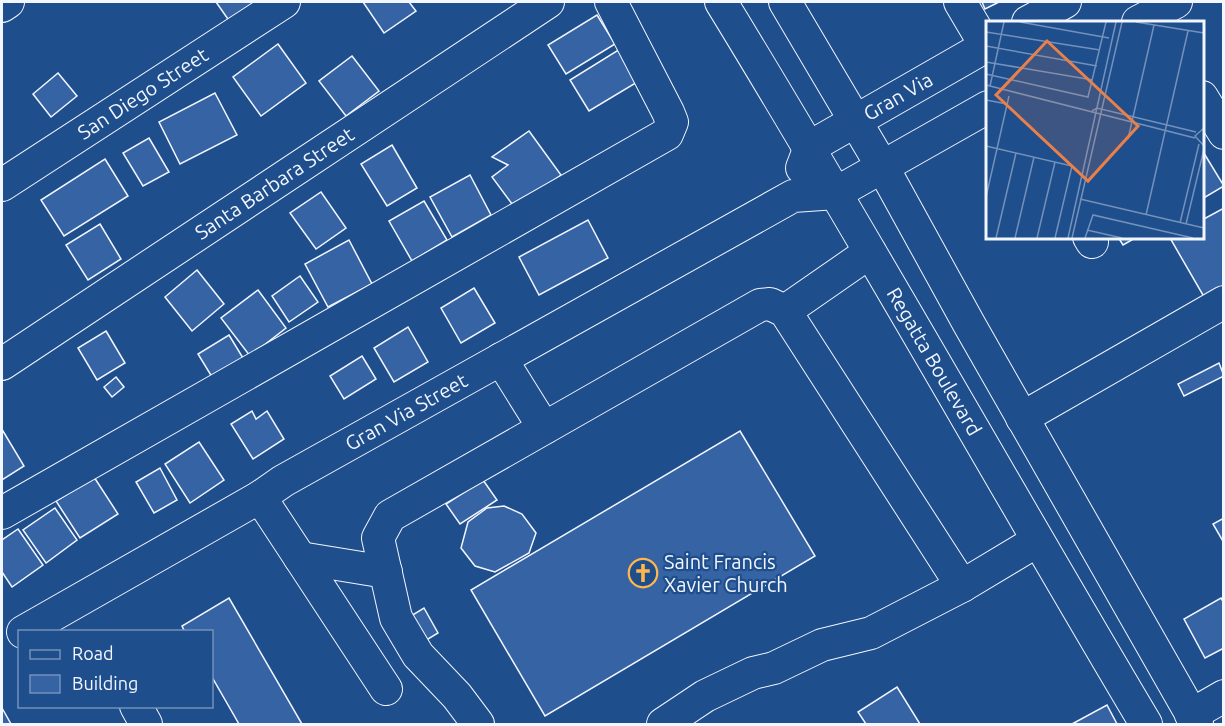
<svg xmlns="http://www.w3.org/2000/svg" width="1225" height="726" font-family="Ubuntu,sans-serif">
<style>
.building{fill:#3563a3;stroke:#f2f6ff;stroke-width:1.5}
.lines{fill:none;stroke-linecap:round;stroke-linejoin:round}
.minor-casing{stroke:#f2f6ff;stroke-width:34}
.minor{stroke:#1f4e8c;stroke-width:32}
.labels{text-anchor:middle;stroke-width:4.5;stroke-linejoin:round;paint-order:stroke}
.street-label{font-size:20px;fill:#f2f6ff;stroke:#1f4e8c}
.poi-label{font-size:20px;fill:#f2f6ff;stroke:#1f4e8c;text-anchor:start}
.inset-road{fill:none;stroke:#7391ba;stroke-width:1.5}
.view{fill:#ea8049;fill-opacity:0.15;stroke:#ea8049;stroke-width:3}
.inset-edge{fill:none;stroke:#f2f6ff;stroke-width:3}
</style>
<rect width="100%" height="100%" fill="#1f4e8c"/>
<g class="building">
<polygon points="216,2 261,2 230,22"/>
<polygon points="363,2 409,2 416,11 384,33"/>
<polygon points="982,2 999,2 985,9"/>
<polygon points="597,15 615,44 566,74 548,45"/>
<polygon points="278,44 306,83 261,116 233,77"/>
<polygon points="620,49 639,81 589,111 570,80"/>
<polygon points="352,56 379,91 346,116 319,81"/>
<polygon points="58,73 77,96 51,117 33,94"/>
<polygon points="215,93 237,135 180,164 159,122"/>
<polygon points="529,131 561,175 515,208 492,177 508,165 492,157"/>
<polygon points="149,138 169,172 143,186 123,153"/>
<polygon points="392,145 417,188 387,206 361,164"/>
<polygon points="1202,150 1224,186 1202,199"/>
<polygon points="105,159 128,196 64,236 41,200"/>
<polygon points="470,175 491,215 452,237 430,197"/>
<polygon points="321,192 346,228 316,249 290,213"/>
<polygon points="424,201 447,240 412,261 389,221"/>
<polygon points="1224,208 1224,293 1207,302 1170,238 1202,237 1202,220"/>
<polygon points="588,220 608,258 539,295 519,257"/>
<polygon points="100,224 121,259 88,280 66,245"/>
<polygon points="1118,237 1137,237 1123,245"/>
<polygon points="349,240 372,284 328,307 305,264"/>
<polygon points="197,270 224,304 192,331 165,297"/>
<polygon points="300,276 318,302 289,322 272,296"/>
<polygon points="474,288 495,323 461,343 441,308"/>
<polygon points="258,290 286,328 250,356 221,318"/>
<polygon points="408,327 428,362 394,382 374,348"/>
<polygon points="106,331 125,363 97,380 78,348"/>
<polygon points="229,335 243,358 212,377 198,354"/>
<polygon points="362,356 376,379 344,399 330,376"/>
<polygon points="1219,363 1224,376 1184,396 1178,384"/>
<polygon points="116,377 124,387 112,397 104,387"/>
<polygon points="252,411 256,419 267,411 284,439 253,459 231,424"/>
<polygon points="3,431 24,466 2,480 2,432"/>
<polygon points="740,431 815,556 545,716 471,590"/>
<polygon points="199,442 224,480 190,503 165,464"/>
<polygon points="160,468 177,500 154,513 136,482"/>
<polygon points="94,477 118,514 80,538 56,501"/>
<polygon points="483,480 497,500 460,524 446,504"/>
<polygon points="504,506 522,514 536,533 529,553 495,572 475,566 461,548 468,522 487,508"/>
<polygon points="55,508 77,540 46,563 23,530"/>
<polygon points="1224,518 1224,543 1213,524"/>
<polygon points="18,529 43,565 12,587 2,572 2,540"/>
<polygon points="229,598 302,724 239,724 212,677 212,632 185,632 182,626"/>
<polygon points="1221,598 1224,603 1224,648 1205,658 1184,619"/>
<polygon points="424,608 438,633 415,647 401,622"/>
<polygon points="897,687 920,724 866,724 858,712"/>
<polygon points="1107,705 1117,724 1072,724"/>
<polygon points="2,708 11,724 2,724"/>
</g>
<g class="lines">
<g class="minor-casing">
<g id="minor">
<path id="s1" d="M721,2c146,238 282,482 425,722"/>
<polyline points="785,2 882,166 969,324 1197,724"/>
<polyline points="960,2 986,46"/>
<polyline points="2,6 8,2"/>
<polyline points="1028,22 1065,2"/>
<polyline points="1138,22 1176,2"/>
<polyline points="1202,97 1224,133"/>
<path id="s2" d="M802,168l8,-21 178,-102"/>
<path id="s3" d="M2,185l282,-183"/>
<polyline points="1089,237 1092,242"/>
<polyline points="785,311 870,252"/>
<polyline points="501,359 544,428"/>
<path id="s4" d="M2,364l546,-362"/>
<polyline points="1022,418 1224,302"/>
<polyline points="260,497 386,689"/>
<polyline points="2,513 667,134 672,122 668,112 611,2"/>
<polyline points="300,558 386,572"/>
<path id="s5" d="M23,632l237,-135 23,-16 510,-285 43,-3 152,-86"/>
<polyline points="136,706 146,724"/>
<polyline points="1191,715 1224,696"/>
<polyline points="478,724 457,696 418,655 396,618 378,538 390,516 760,305 770,304 785,311 962,586"/>
<polyline points="663,724 705,696 753,673 774,668 822,645 871,633 962,586 1037,541"/>
</g>
</g>
<use href="#minor" class="minor"/>
</g>
<defs>
<g id="church-ring" transform="scale(1.5)"><circle r="9.5" fill="#1f4e8c" stroke="#ffb74d" stroke-width="1.5"/><path d="M-1.2-6h2.4v3.5h3.3v2.4h-3.3V6h-2.4V-.1h-3.3v-2.4h3.3Z" fill="#ffb74d"/></g>
</defs>
<g fill-rule="evenodd">
<use href="#church-ring" x="643" y="573"/>
</g>
<g class="labels">
<g class="street-label">
<text dy="7" stroke="none"><textPath href="#s3" startOffset="168">San Diego Street</textPath></text>
<text dy="7" stroke="none"><textPath href="#s2" startOffset="124">Gran Via</textPath></text>
<text dy="7" stroke="none"><textPath href="#s4" startOffset="327">Santa Barbara Street</textPath></text>
<text dy="7" stroke="none"><textPath href="#s1" startOffset="418">Regatta Boulevard</textPath></text>
<text dy="7" stroke="none"><textPath href="#s5" startOffset="442">Gran Via Street</textPath></text>
</g>
<g class="poi-label">
<text x="664" y="569">Saint Francis<tspan x="664" dy="23">Xavier Church</tspan></text>
</g>
</g>
<g transform="translate(986 21)">
<rect width="218" height="218" fill="#1f4e8c"/>
<path class="inset-road" d="M34,1l89,16M150,1l68,11M0,11l114,18M0,25l111,20M0,41l107,18M0,53l102,23 18,-75M0,64l209,53M4,65l14,-64M0,79l21,4M106,90l5,-3 99,24M218,107l-9,8 9,10M142,118l26,-114M0,125l86,20 -17,72M0,176l23,-101M94,178l124,29M160,194l42,-184M194,202l19,-79M200,203l18,-75M101,209l35,8M10,217l20,-85M29,217l19,-81M51,217l18,-76M82,217l48,-216M86,217l50,-216M99,217l8,-23 100,23"/>
<path class="view" d="M61,20l91,85 -50,55 -92,-86z"/>
<rect width="218" height="218" class="inset-edge"/>
</g>
<rect width="1225" height="726" fill="none" stroke="#f2f6ff" stroke-width="6"/>
<rect x="18" y="630" width="195" height="78" fill="#1f4e8c" stroke="#7391ba" stroke-width="1.5"/>
<rect x="30" y="650" width="30" height="9" fill="#1f4e8c" stroke="#7391ba" stroke-width="1.5"/>
<text x="72" y="660" font-size="18" fill="#f2f6ff">Road</text>
<rect x="30" y="675" width="30" height="18" fill="#3563a3" stroke="#7391ba" stroke-width="1.5"/>
<text x="72" y="690" font-size="18" fill="#f2f6ff">Building</text>
</svg>
